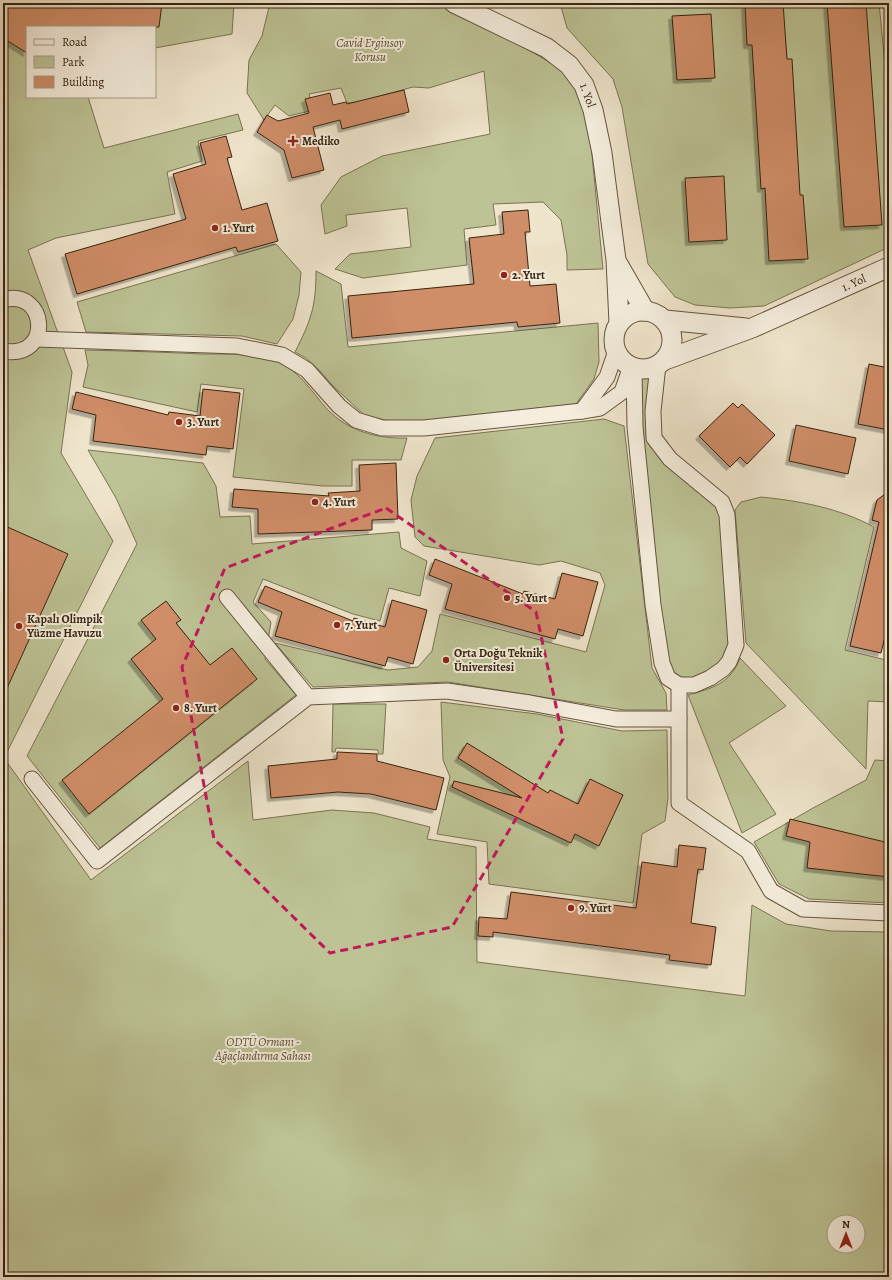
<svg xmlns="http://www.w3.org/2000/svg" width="892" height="1280" font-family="Alegreya,serif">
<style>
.green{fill:#bdc395;stroke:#7a7452;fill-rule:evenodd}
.building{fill:#cf8d67;stroke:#36240f;filter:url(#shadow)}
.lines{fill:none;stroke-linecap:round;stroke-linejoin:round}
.minor-casing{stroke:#64543e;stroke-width:17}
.tertiary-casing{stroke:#64543e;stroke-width:21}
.minor{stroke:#f5eede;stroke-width:15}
.tertiary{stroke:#f5eede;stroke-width:19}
.marked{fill:none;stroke:#c2185b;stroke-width:3;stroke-dasharray:8 5;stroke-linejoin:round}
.poi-dot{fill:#8f2418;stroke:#f5eede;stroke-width:1.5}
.labels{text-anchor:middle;stroke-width:4;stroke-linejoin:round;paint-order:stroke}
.park-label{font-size:12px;font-style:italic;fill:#584c30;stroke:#f5eede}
.street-label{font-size:12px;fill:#36240f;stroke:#f5eede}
.poi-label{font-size:12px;font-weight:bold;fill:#36240f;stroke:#f5eede;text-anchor:start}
</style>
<defs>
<filter id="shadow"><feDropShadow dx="-3.5" dy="3.5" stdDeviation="0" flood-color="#0004"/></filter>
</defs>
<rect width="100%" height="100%" fill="#efe5cc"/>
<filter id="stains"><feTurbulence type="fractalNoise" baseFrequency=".005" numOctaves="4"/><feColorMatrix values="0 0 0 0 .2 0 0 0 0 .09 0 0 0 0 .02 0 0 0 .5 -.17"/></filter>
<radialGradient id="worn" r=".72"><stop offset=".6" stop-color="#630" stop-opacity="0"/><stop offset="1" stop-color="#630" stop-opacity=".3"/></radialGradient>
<g class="green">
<path d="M3,3h231l-2,31 -77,14v-21h-128v70h61l16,51 134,-34 5,16 -45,11 4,20 -35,11 8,42 -119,24 -28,12 44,122 -11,81 52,88 -109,217 87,122 157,-119 5,59 79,-10 42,3 56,14 -3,12 49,8 1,115 268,34 7,-91 34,19 45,7 58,1v345h-886zM834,1222h24v24h-24z"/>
<polygon points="270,3 436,3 517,43 571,75 581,98 591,144 603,269 567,270 567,255 561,220 543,202 493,204 496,225 464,229 467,265 363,278 335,269 350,254 411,247 407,208 346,215 347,226 325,234 321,205 341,177 382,156 490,134 484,71 429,88 413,87 358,102 347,103 341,88 309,94 314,110 289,116 275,105 264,120 247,93 249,60 262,36"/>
<polygon points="560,3 879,3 889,107 889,247 764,306 730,308 695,305 675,297 648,264 622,107 613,79 567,28"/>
<polygon points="276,244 301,272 299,295 293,319 277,344 242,336 86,332 77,302"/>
<path d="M316,271l25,13 7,63 250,-24 1,39 -5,17 -18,25 -167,18 -24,-2 -22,-6 -31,-29 -12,-14 -14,-13 -11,-6c16,-32 21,-45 21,-81z"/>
<path d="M85,350c39,1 77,2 116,4 24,0 52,-1 75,7 23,9 36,31 51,48 21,22 50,30 80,29l-6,22h-49v26h-29l-90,-9 11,-88 -43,-5 -4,28 -114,-25 5,-22z"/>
<polygon points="634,368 651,368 654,438 722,502 736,645 710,678 668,678"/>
<polygon points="604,419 624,426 652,668 666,693 667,710 624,710 448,682 313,687 275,643 388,670 418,667 432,651 440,614 586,652 605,585 600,573 561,561 539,565 424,546 415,537 411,500 417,476 435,438"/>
<polygon points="88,450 203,463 216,486 220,517 250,516 252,544 399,532 401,548 427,561 420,596 389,588 380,621 353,614 263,579 253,602 271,622 265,659 296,695 100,848 27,756 137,544 116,498"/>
<path d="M761,497c39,4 78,11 113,30l-29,123 41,10 3,-12v54l-21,-1 -2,68 -120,-126 -11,-133 6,-8z"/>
<path d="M740,658l46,48 -57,37 47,71 -34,19 -54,-138c25,-7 42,-11 52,-37z"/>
<polygon points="441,702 537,714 622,731 667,730 668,798 665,821 642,834 633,903 489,884 487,842 437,834 450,777 443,760"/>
<polygon points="333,704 386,704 383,754 378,754 378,750 336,748 335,752 332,752"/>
<polygon points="875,760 889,761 889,903 809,899 779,884 754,842 813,808 866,780"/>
</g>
<g class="building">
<polygon points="3,3 162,3 159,27 27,27 27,53 6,40 3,35"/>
<polygon points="745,3 783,3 787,59 792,59 800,195 803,195 808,259 769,261 765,188 761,189 752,45 747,45"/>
<polygon points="827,3 866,3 882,225 844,227"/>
<polygon points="711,14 715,78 677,80 672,16"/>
<polygon points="404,90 409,112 342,129 340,120 313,127 324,170 292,178 284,150 257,132 267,115 278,121 309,113 305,99 330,93 333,105 346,102 347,104"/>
<polygon points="226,136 232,157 227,158 242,210 267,203 278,241 238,252 236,247 77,294 65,254 186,219 173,174 206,164 200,143"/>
<polygon points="724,176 727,240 689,242 685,178"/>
<polygon points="528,210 530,232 525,232 530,286 556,284 560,323 518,327 517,322 352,338 348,296 474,284 469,238 504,234 502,212"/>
<polygon points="869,364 889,368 889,430 858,424"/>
<polygon points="203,389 240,393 233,449 207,446 206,455 93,441 96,415 72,409 76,392 168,415 169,412 200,416"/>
<polygon points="733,403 738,408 742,404 775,435 747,464 740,457 730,467 699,436"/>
<polygon points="796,425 856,438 848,474 789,461"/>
<polygon points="396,463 398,519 372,520 372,530 258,534 258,509 232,507 234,489 329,496 328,493 360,491 359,465"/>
<polygon points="889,491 889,620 881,653 850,646 879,522 872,520 877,500"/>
<polygon points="3,525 68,554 3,697"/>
<polygon points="435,559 523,594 524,591 555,599 562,573 598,582 583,636 558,629 555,639 445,609 452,584 429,575"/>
<polygon points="265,586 353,621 354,618 385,627 392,600 427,610 413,664 388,657 385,666 275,636 282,612 258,602"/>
<polygon points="166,601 181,620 176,623 210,665 232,648 257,679 89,814 62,780 163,699 131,659 156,639 141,620"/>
<polygon points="467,743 548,793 550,790 578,804 590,779 623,795 599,846 575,834 571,843 452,787 454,781 522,798 458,758"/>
<polygon points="337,752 377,754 377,761 444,778 436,810 371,794 338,792 271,798 268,766 337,759"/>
<polygon points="790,819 889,843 889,877 807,868 810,842 786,836"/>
<polygon points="679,845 706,848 703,870 698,869 691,923 716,927 711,965 669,960 670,955 493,932 493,937 478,936 479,917 507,919 511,892 636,908 642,862 677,867"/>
</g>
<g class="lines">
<g class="minor-casing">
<g id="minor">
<path d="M3,300c44,-13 51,60 0,51"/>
<polyline points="36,339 237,346 282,355 307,370 339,406 356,420 382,428 424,428 582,411 600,408 622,392 630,369"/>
<polyline points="634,368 635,427 653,605 662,663 668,678 679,685 694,685 710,678 723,669 729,662 736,645 727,515 722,502 670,459 654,438 653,411 658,365"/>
<polyline points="582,411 607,377 616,351"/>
<polyline points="227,597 308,697"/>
<polyline points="679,685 679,803 748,851 771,891 803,909 889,913"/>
<polyline points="32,779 97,861 308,697 447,691 530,703 616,719 679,719"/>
</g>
</g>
<g class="tertiary-casing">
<g id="tertiary">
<path id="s1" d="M454,3l93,45 22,17 15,20 9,25 9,43 14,107 3,63"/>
<polyline points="618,264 645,311"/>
<circle cx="643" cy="340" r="29"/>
<polyline points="665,320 746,328"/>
<path id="s2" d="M665,360l87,-32 137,-61"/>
</g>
</g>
<use href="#minor" class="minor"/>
<use href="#tertiary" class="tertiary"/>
</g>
<path class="marked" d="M386,508l150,104 27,127 -111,188 -122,26 -116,-114 -32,-172 43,-99z"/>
<g class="poi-dot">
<path d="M291 135h4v4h4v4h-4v4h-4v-4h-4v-4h4z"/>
<circle cx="215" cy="228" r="4"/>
<circle cx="504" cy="275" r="4"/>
<circle cx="179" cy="422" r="4"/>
<circle cx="315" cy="502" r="4"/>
<circle cx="507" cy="598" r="4"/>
<circle cx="337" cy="625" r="4"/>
<circle cx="19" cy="626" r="4"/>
<circle cx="446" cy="660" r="4"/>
<circle cx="176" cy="708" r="4"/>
<circle cx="571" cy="908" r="4"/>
</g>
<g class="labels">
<g class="park-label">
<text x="370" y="47">Cavid Erginsoy<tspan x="370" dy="14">Korusu</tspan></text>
<text x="263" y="1046">ODTÜ Ormanı -<tspan x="263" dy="14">Ağaçlandırma Sahası</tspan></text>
</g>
<g class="street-label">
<text dy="4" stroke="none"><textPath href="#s1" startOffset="167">1. Yol</textPath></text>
<text dy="4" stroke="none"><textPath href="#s2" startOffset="204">1. Yol</textPath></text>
</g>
<g class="poi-label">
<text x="302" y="145">Mediko</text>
<text x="223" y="232">1. Yurt</text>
<text x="512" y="279">2. Yurt</text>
<text x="187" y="426">3. Yurt</text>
<text x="323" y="506">4. Yurt</text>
<text x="515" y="602">5. Yurt</text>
<text x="27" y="623">Kapalı Olimpik<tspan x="27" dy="14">Yüzme Havuzu</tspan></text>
<text x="345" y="629">7. Yurt</text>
<text x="454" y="657">Orta Doğu Teknik<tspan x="454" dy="14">Üniversitesi</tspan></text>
<text x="184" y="712">8. Yurt</text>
<text x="579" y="912">9. Yurt</text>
</g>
</g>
<rect width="892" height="1280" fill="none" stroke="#efe5cc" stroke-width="16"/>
<rect x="4" y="4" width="884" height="1272" fill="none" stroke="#36240f" stroke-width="2"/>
<rect x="8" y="8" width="876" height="1264" fill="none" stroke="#36240f"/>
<rect x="26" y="26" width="130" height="72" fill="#f5eede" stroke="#a99d8b"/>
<rect x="34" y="39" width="20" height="6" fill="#f5eede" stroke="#a99d8b"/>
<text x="62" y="46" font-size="12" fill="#36240f">Road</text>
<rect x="34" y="56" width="20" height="12" fill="#bdc395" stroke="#a99d8b"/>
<text x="62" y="66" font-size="12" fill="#36240f">Park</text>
<rect x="34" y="76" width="20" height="12" fill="#cf8d67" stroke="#a99d8b"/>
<text x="62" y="86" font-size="12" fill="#36240f">Building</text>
<g transform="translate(846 1234)"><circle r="19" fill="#f5eede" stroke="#a99d8b"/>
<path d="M0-3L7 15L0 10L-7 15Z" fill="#8f2418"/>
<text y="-6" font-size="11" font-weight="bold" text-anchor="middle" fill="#36240f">N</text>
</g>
<rect width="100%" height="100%" filter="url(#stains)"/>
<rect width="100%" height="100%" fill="url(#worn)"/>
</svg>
